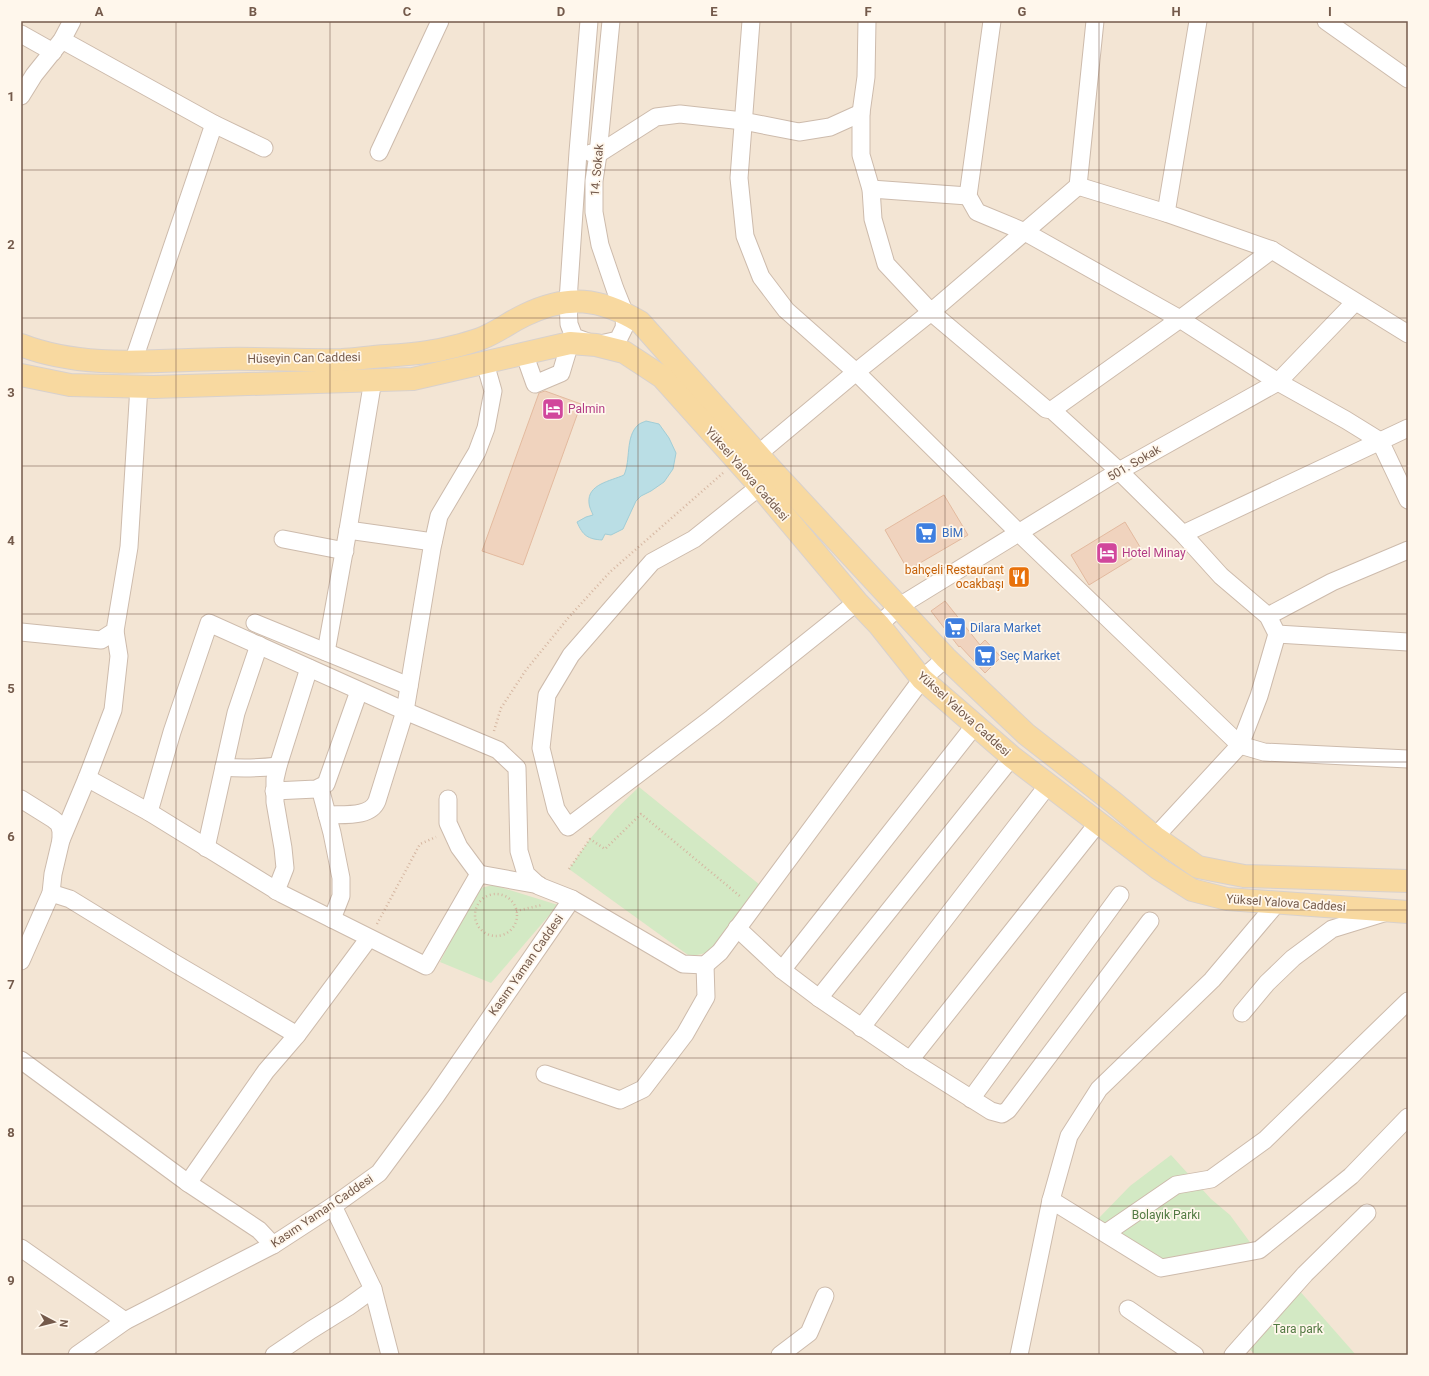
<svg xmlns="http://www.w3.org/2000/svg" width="1429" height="1376" font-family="Roboto,sans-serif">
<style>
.residential{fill:#f3e5d4}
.green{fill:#d3e9c4}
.water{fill:#badee5;stroke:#a1cdd6}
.building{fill:#f0d3be;stroke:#e3ba9f}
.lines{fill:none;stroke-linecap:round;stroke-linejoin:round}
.minor-casing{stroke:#cdbbac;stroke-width:19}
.major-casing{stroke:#d8d1cd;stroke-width:24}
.path{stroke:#d5b6a1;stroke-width:2.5;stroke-dasharray:1 3;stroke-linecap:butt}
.minor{stroke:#fff;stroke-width:17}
.major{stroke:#f8d9a0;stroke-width:22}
.grid{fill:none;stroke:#745a4b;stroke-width:1;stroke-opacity:0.55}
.labels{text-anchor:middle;stroke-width:3.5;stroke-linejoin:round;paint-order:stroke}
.street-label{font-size:12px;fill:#745a4b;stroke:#fff7ec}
.hotel-label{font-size:12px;fill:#b23c85;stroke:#fff7ec;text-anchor:start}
.shop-label{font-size:12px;fill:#366cbe;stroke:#fff7ec;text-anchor:start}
.food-label{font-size:12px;fill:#c56008;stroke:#fff7ec;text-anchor:end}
.park-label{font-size:12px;fill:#537a43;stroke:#fff7ec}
.neatline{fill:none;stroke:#745a4b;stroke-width:1.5}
.grid-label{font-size:13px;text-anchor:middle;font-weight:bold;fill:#745a4b}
</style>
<rect width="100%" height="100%" fill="#fcf3e6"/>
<rect class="residential" x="21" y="21" width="1387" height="1334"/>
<g class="green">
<path d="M639,787l121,98 -47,63c-8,6 -15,8 -25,7l-119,-86 21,-30 25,-29z"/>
<polygon points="493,885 558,905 491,983 440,962 477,889"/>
<polygon points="1171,1155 1211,1199 1230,1215 1252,1245 1161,1263 1097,1220 1130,1186"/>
<polygon points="1298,1289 1356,1355 1256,1355 1247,1347"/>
</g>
<path class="water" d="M646,421l13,3 10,14 7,15 -3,16 -9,13 -13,9 -10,5 -5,5 -13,28 -12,6 -6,-1 -3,6c-14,-1 -19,-4 -25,-18l9,-5 7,-2c-1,-3 -4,-8 -4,-12 -2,-19 22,-22 35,-28 7,-15 1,-38 14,-50 2,-2 6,-3 8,-4z"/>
<g class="building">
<polygon points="545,391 581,404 523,565 482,551 539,393"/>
<polygon points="944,495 968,535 908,570 885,530"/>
<polygon points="1125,522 1143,552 1089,585 1071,555"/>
<polygon points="945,601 980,645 985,640 1001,657 985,673 960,646 959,647 931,611"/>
</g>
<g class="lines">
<g class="minor-casing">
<g id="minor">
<polyline points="589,21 578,152 568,301 569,324 574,337 596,345 618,340 624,328 625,314 615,289 600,245 594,212 594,181 598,154 611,21"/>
<polyline points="751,21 739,178 745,236 761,277 786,310 856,372 1019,533 1240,745 1264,752 1408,759"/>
<polyline points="867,21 866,77 861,113 861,155 871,189 873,219 886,264 931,312 1078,186 1095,21"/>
<polyline points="992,21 968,196 977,212 1025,232 1180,319 1278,382 1346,420 1380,441 1408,500"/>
<polyline points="1326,21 1408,79"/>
<polyline points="21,34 53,52"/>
<polyline points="62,40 214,124 264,148"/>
<polyline points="21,96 34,75 62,40 72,21"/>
<polyline points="379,152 440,21"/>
<polyline points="591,153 598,154 656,117 680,114 743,121 799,132 830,127 861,113"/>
<polyline points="1078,186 1166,213 1272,250 1408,334"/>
<polyline points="871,189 968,196"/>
<polyline points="1166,213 1198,21"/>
<polyline points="524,353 535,384 561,373 570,343"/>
<polyline points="133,362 214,124"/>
<polyline points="373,380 348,530 433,542"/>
<polyline points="1052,410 1180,319 1272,250"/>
<polyline points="758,454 856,372 931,312 1046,409 1052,410 1119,471 1183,534 1221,576 1268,616 1277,634 1259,696 1240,745 1155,837"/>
<polyline points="759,487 694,539 652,562 571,655 547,695 541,748 556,809 568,827 712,718 857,602"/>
<polyline points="1183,534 1408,428"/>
<polyline points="283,539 345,551"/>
<polyline points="1268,616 1332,582 1408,550"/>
<polyline points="255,623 409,686"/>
<polyline points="879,625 898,607 1119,471 1278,382 1355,302"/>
<polyline points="21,632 101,640 115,631 129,547 139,386"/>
<polyline points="1277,634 1408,642"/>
<polyline points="326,652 348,530"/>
<path d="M224,767c18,2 36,1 54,-1"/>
<polyline points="87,778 149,812 282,894 426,966 479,874 539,885"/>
<polyline points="320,788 332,833 341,878 341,896 332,919"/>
<polyline points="274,791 316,789 326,784 359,691"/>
<polyline points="21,799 53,819 59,824 61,831 61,840 53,874 51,893 21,961"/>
<polyline points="448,799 448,823 459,847 479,874"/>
<polyline points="149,812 172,732 209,623 405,711 498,750 517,768 519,851 526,874 539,886 572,899 683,964 705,965 720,952 922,679 946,658"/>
<path d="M327,815c16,-1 43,3 50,-14l28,-90 27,-163 7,-32 38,-64 9,-24 7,-37 -8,-28"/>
<polyline points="61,840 87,778 113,710 119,656 115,631"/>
<polyline points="206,848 236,713 259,645"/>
<polyline points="276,891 285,868 283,848 275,802 275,779 278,766 309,668"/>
<polyline points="51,893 70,899 176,964 297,1035"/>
<polyline points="737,928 782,970 819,998 910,1060 991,1111 1002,1114 1008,1110 1150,921"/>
<polyline points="782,970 975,725"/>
<polyline points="819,998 1012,757"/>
<polyline points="1242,1013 1267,983 1293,958 1332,929 1384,913"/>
<polyline points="861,1028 1048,785"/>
<polyline points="21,1060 188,1183 259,1230 273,1245"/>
<polyline points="910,1060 1098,823"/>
<polyline points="545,1074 620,1100 643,1089 685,1034 706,997 705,965"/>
<polyline points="971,1099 1120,895"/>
<polyline points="188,1183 266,1071 297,1035 369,938"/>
<polyline points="1051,1200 1161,1268 1259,1250 1351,1176 1408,1117"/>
<polyline points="333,1206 373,1289 390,1355"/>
<polyline points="1106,1233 1176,1185 1211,1179 1265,1140 1408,1001"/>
<polyline points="21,1248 125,1321"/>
<polyline points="1128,1309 1195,1355"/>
<polyline points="77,1355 125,1321 273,1245 333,1206 379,1173 436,1096 572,899"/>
<polyline points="274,1355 311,1330 348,1307 373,1289"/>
<polyline points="780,1355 809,1333 825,1296"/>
<polyline points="1019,1355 1051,1200 1069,1136 1099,1089 1212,980 1277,903"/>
<polyline points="1233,1355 1305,1274 1367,1213"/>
</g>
</g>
<g class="major-casing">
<g id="major">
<path d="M21,345c64,25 136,15 202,14 40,-1 79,2 119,1 14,-1 29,-3 44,-4 14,-1 28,-2 41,-4 15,-2 39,-8 53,-13 16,-6 30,-17 45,-24 43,-21 75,-17 115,7l131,147 175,189 80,76 87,68 42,35 43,30 46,9 164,5"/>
<polyline points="21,375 70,385 154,387 413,379 570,343 596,345 624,352 662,377 756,482 857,602 879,625 922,679 1012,757 1159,869 1192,890 1227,899 1408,912"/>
</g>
</g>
<g class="path">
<polyline points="494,731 501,708 526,670 569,617 610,572 723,473"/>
<polyline points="569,869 590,839 605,849 641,814 741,897"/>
<circle cx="496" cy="915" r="21"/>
<polyline points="516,911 542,905"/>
<polyline points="377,924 420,844 436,837"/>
</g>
<use href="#minor" class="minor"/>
<use href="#major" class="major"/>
</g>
<path class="grid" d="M176,21v1334M330,21v1334M484,21v1334M638,21v1334M791,21v1334M945,21v1334M1099,21v1334M1253,21v1334M21,170h1387M21,318h1387M21,466h1387M21,614h1387M21,762h1387M21,910h1387M21,1058h1387M21,1206h1387"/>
<defs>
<g id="hotel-square" transform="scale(1.15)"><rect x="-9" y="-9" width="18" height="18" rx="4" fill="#d1479c" stroke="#fff7ec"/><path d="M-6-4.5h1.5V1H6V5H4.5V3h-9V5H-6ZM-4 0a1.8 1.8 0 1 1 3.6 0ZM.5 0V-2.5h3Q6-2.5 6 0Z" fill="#fff"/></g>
<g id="supermarket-square" transform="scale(1.15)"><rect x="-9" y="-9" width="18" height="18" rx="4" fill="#3f7fe0" stroke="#fff7ec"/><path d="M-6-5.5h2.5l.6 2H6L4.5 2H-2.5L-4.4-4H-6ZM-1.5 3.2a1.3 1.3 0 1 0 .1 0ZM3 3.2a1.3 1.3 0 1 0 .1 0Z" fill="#fff"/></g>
<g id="restaurant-square" transform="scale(1.15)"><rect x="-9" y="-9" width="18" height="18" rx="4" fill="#e8710a" stroke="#fff7ec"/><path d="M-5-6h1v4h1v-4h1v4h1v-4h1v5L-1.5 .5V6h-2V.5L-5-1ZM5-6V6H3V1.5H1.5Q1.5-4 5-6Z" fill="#fff"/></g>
</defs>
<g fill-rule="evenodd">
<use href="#hotel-square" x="553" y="409"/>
<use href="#supermarket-square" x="926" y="533"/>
<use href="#hotel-square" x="1107" y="553"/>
<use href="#restaurant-square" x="1019" y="577"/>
<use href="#supermarket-square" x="955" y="628"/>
<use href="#supermarket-square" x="985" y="656"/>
</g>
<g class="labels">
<g class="street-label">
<text transform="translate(597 170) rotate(-85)" y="4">14. Sokak</text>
<text transform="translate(304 358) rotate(-1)" y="4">Hüseyin Can Caddesi</text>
<text transform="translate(1134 463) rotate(-30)" y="4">501. Sokak</text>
<text transform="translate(747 474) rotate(49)" y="4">Yüksel Yalova Caddesi</text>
<text transform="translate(964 714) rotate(42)" y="4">Yüksel Yalova Caddesi</text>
<text transform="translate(1286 903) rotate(4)" y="4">Yüksel Yalova Caddesi</text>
<text transform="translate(526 965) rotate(-55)" y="4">Kasım Yaman Caddesi</text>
<text transform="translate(322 1211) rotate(-34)" y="4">Kasım Yaman Caddesi</text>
</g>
<g class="hotel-label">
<text x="568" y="413">Palmin</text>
<text x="1122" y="557">Hotel Minay</text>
</g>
<g class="shop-label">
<text x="942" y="537">BİM</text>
<text x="970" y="632">Dilara Market</text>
<text x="1000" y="660">Seç Market</text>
</g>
<g class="food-label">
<text x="1004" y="574">bahçeli Restaurant<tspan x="1004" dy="14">ocakbaşı</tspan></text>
</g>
<g class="park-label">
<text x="1166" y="1219">Bolayık Parkı</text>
<text x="1298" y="1333">Tara park</text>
</g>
</g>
<rect width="1429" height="1376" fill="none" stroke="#fff7ec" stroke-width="44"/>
<g transform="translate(54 1322) rotate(97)" stroke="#fff7ec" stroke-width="3" paint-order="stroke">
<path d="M0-3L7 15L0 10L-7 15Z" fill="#745a4b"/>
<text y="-6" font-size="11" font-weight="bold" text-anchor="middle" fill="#745a4b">N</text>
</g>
<rect x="22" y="22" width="1385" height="1332" class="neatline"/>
<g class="grid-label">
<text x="99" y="16">A</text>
<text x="253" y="16">B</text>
<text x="407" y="16">C</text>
<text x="561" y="16">D</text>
<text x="714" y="16">E</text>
<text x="868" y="16">F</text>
<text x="1022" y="16">G</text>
<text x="1176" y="16">H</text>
<text x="1330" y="16">I</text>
<text x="11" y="101">1</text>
<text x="11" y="249">2</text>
<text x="11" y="397">3</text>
<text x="11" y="545">4</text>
<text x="11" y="693">5</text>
<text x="11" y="841">6</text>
<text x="11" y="989">7</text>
<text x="11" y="1137">8</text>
<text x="11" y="1285">9</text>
</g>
</svg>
